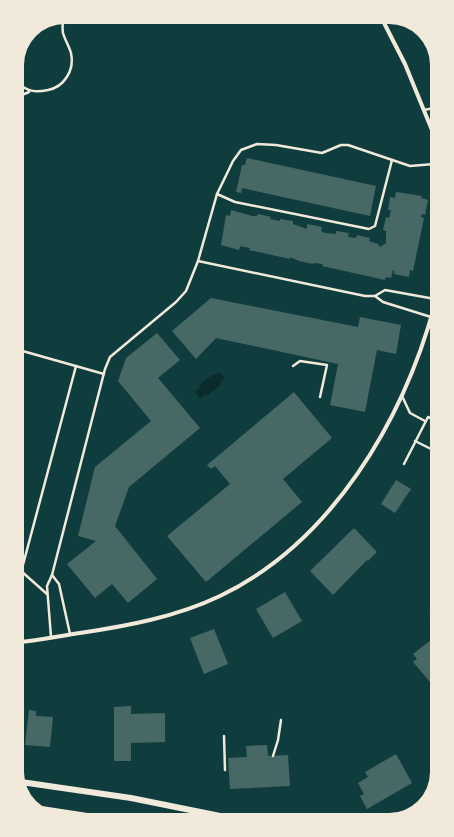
<svg xmlns="http://www.w3.org/2000/svg" width="454" height="837" font-family="Commissioner,sans-serif">
<style>
.water{fill:#0a2a2b}
.building{fill:#486865}
.lines{fill:none;stroke-linecap:round;stroke-linejoin:round}
.service{stroke:#f1e9da;stroke-width:2.5}
.minor{stroke:#f1e9da;stroke-width:4}
.tertiary{stroke:#f1e9da;stroke-width:6}
</style>
<rect width="100%" height="100%" fill="#0f3d3e"/>
<polygon class="water" points="219,372 225,378 220,383 221,384 207,396 206,394 200,399 195,392 200,388 199,386 213,374 214,376"/>
<g class="building">
<polygon points="247,158 376,186 370,216 242,188 241,193 236,192 242,165 245,165"/>
<polygon points="396,192 422,196 421,198 428,200 425,215 422,214 421,217 424,218 413,271 410,270 409,277 394,274 394,270 393,270 391,278 386,277 385,280 322,266 323,264 313,263 313,264 299,261 290,257 290,259 249,250 250,248 240,246 239,250 221,245 226,215 230,216 231,210 252,216 257,216 258,214 271,217 270,219 280,221 280,219 293,221 293,224 307,229 307,224 322,227 321,231 325,233 336,234 336,231 349,233 348,237 356,238 357,235 370,238 369,241 378,244 380,247 386,243 386,231 383,230 386,217 389,218 391,210 388,210 390,197 395,198"/>
<polygon points="211,298 358,327 360,317 401,325 396,354 377,350 365,412 330,405 338,364 216,338 196,359 172,331"/>
<polygon points="157,333 180,360 158,378 200,428 129,487 115,526 157,579 128,603 112,584 95,598 67,564 96,541 78,536 95,467 151,421 118,381 126,358"/>
<polygon points="294,392 332,438 283,479 302,502 206,582 167,536 230,484 215,466 211,469 207,465"/>
<polygon points="396,480 411,489 395,513 381,504"/>
<polygon points="354,528 377,552 368,561 367,560 333,595 310,571"/>
<polygon points="285,592 302,621 273,638 256,609"/>
<polygon points="214,629 228,664 204,674 190,638"/>
<polygon points="431,640 436,646 436,689 413,662 417,659 413,654"/>
<polygon points="131,706 131,714 165,713 165,742 131,743 131,761 114,761 114,707"/>
<polygon points="29,710 36,711 36,716 53,717 50,747 25,745"/>
<polygon points="267,745 268,756 288,755 290,786 230,789 228,758 247,757 246,746"/>
<polygon points="396,754 412,783 367,809 360,796 364,794 358,783 368,777 365,772"/>
</g>
<g class="lines">
<g class="service">
<path d="M17,83c11,8 17,10 31,7 16,-3 27,-20 23,-37 -2,-7 -6,-13 -8,-20 -1,-5 0,-11 0,-16"/>
<polyline points="17,97 29,92"/>
<polyline points="424,110 434,108"/>
<polyline points="217,194 235,202 369,229 375,226 392,160"/>
<polyline points="198,261 365,296 375,296 385,290 435,299"/>
<polyline points="375,296 383,302 431,317"/>
<polyline points="19,350 104,374"/>
<polyline points="293,366 300,361 327,365 320,397"/>
<polyline points="402,396 410,413 425,421"/>
<polyline points="415,441 435,451"/>
<polyline points="404,464 428,417 435,420"/>
<polyline points="21,571 47,594"/>
<polyline points="52,575 105,369 110,357 176,302 186,291 198,261 217,194 233,161 241,150 257,144 276,145 322,153 341,145 348,145 410,166 434,164"/>
<polyline points="20,576 76,366"/>
<polyline points="431,616 436,622"/>
<polyline points="51,637 47,586 52,575 59,584 70,634"/>
<polyline points="224,736 225,770"/>
<polyline points="273,756 278,740 281,720"/>
</g>
<g class="minor">
<polyline points="381,17 405,64 434,135"/>
<path d="M20,642c20,-2 40,-6 60,-9 47,-7 96,-16 140,-37 112,-54 183,-175 215,-292"/>
</g>
<g class="tertiary">
<polyline points="21,782 131,798 230,818"/>
<polyline points="35,808 107,819"/>
</g>
</g>
<path d="M0 0H454V837H0ZM65 24H389A41 41 0 0 1 430 65V772A41 41 0 0 1 389 813H65A41 41 0 0 1 24 772V65A41 41 0 0 1 65 24Z" fill="#f1e9da" fill-rule="evenodd"/>
</svg>
